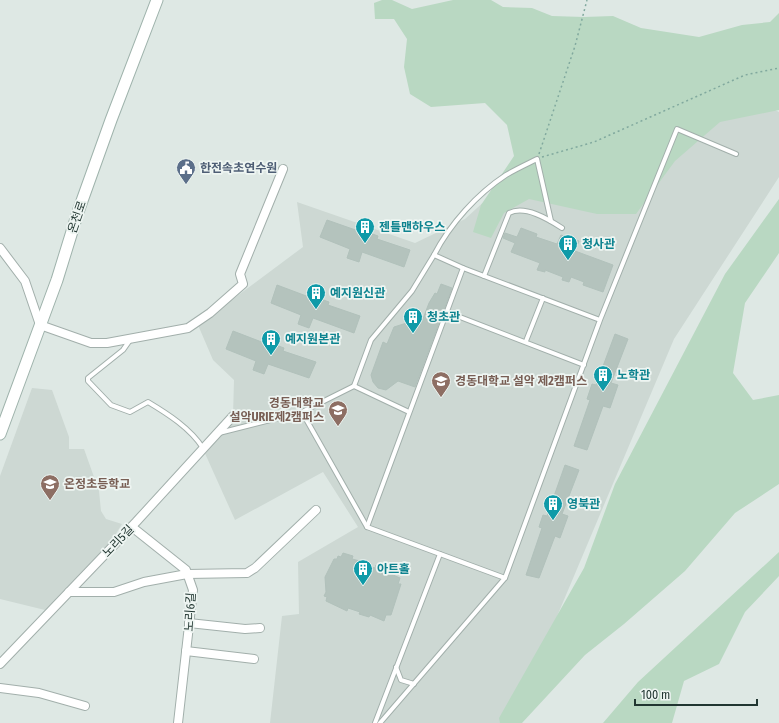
<svg xmlns="http://www.w3.org/2000/svg" width="779" height="723" font-family="'Fira Sans Condensed','Noto Sans KR',sans-serif">
<style>
.built{fill:#cdd8d3}
.green{fill:#b9d8c2}
.building{fill:#b4c3bd;stroke:#b1c1bb}
.lines{fill:none;stroke-linecap:round;stroke-linejoin:round}
.lane-casing{stroke:#a2afab;stroke-width:6}
.street-casing{stroke:#a2afab;stroke-width:10}
.secondary-casing{stroke:#9fb3ac;stroke-width:13}
.path{stroke:#81a99e;stroke-width:1.5;stroke-dasharray:2 3;stroke-linecap:butt}
.lane{stroke:#fff;stroke-width:4}
.street{stroke:#fff;stroke-width:8}
.secondary{stroke:#fff;stroke-width:11}
.labels{text-anchor:middle;stroke-width:3.5;stroke-linejoin:round;paint-order:stroke}
.service-label{font-size:12px;font-weight:bold;fill:#4e5e75;stroke:#eef5f2;text-anchor:start}
.street-label{font-size:12px;fill:#213631;stroke:#eef5f2}
.culture-label{font-size:12px;font-weight:bold;fill:#0d838f;stroke:#eef5f2;text-anchor:start}
.education-label{font-size:12px;font-weight:bold;fill:#785e54;stroke:#eef5f2;text-anchor:start}
</style>
<rect width="100%" height="100%" fill="#dee8e4"/>
<g class="built">
<polygon points="765,105 779,112 779,177 674,339 512,723 270,723 282,616 299,614 298,562 358,527 323,472 235,520 203,449 233,416 234,380 213,360 198,325 303,247 297,202 415,243 465,219 500,187"/>
<polygon points="32,388 52,390 69,437 69,449 84,449 99,491 101,511 106,519 122,524 112,540 45,610 0,599 0,476"/>
</g>
<g class="green">
<polygon points="382,0 392,0 412,9 453,0 491,0 503,7 532,8 552,16 584,17 613,16 641,28 699,37 742,25 770,22 779,13 779,110 720,122 675,161 636,214 597,214 529,199 504,213 491,238 473,232 481,205 514,156 507,125 485,103 431,107 410,94 404,67 407,39 394,19 375,19 374,3"/>
<polygon points="779,199 779,253 745,303 733,373 753,400 779,395 779,484 735,513 685,571 624,624 585,655 522,723 500,723 499,718 584,568 615,484 725,274"/>
<polygon points="779,552 779,576 745,612 719,664 684,681 672,723 603,723 638,682"/>
</g>
<g class="building">
<polygon points="327,220 367,234 367,232 378,236 377,239 410,250 404,267 362,252 359,262 347,258 350,249 320,237"/>
<polygon points="521,228 537,234 536,237 557,244 561,235 579,241 575,251 613,265 603,292 583,285 584,282 571,277 569,282 562,280 563,277 545,270 545,272 537,270 540,263 511,252 515,243 503,238 505,233 517,237"/>
<polygon points="441,284 452,288 415,387 398,381 386,390 378,388 373,382 371,375 383,342 387,344 394,327 413,321 421,324 429,303 435,293 437,294"/>
<polygon points="277,285 317,300 318,298 329,302 328,305 360,316 354,333 313,318 309,328 298,324 301,315 271,303"/>
<polygon points="233,331 272,346 273,344 284,348 283,351 316,362 309,378 268,364 264,374 253,370 256,361 226,349"/>
<polygon points="615,334 628,339 611,383 618,385 610,408 603,406 587,450 574,446 590,400 587,399 592,384 596,385"/>
<polygon points="565,465 579,470 562,514 568,516 560,538 555,536 539,578 526,575 542,528 539,527 543,515 547,516"/>
<polygon points="343,553 353,556 352,559 364,562 363,564 375,568 376,565 392,571 391,574 400,578 398,584 401,584 391,615 386,615 384,621 370,615 369,617 359,614 360,612 348,608 347,611 326,601 327,597 324,596 326,592 325,577 334,559 337,559 338,556 341,557"/>
</g>
<g class="lines">
<g class="lane-casing">
<g id="lane">
<path d="M434,255c16,-31 43,-61 72,-80 10,-6 21,-11 31,-16l14,62"/>
<path d="M484,276l25,-63c16,-8 39,6 53,15"/>
<polyline points="447,312 584,365"/>
<polyline points="600,320 463,268 367,527 505,578 600,320 677,129 736,154"/>
<path d="M130,340l-7,10 -35,28v3l23,24 19,7 18,-10c20,12 42,26 55,46"/>
<polyline points="526,341 543,298"/>
<polyline points="354,386 371,340 412,291 434,255 463,268"/>
<polyline points="302,412 367,527"/>
<polyline points="219,433 302,412 354,386 409,412"/>
<polyline points="396,667 401,680 414,684"/>
<polyline points="375,723 440,554"/>
<polyline points="380,723 505,578"/>
</g>
</g>
<g class="street-casing">
<g id="street">
<polyline points="0,248 25,281 40,325 91,343 107,343 188,328 210,313 243,284 240,274 283,169"/>
<polyline points="132,527 186,570 193,590 178,723"/>
<polyline points="69,592 114,592 144,582 187,574 247,573 255,568 316,510"/>
<polyline points="189,623 245,629 260,628"/>
<polyline points="186,651 254,659"/>
<polyline points="0,664 136,522 233,416"/>
<polyline points="0,688 39,693 85,706"/>
</g>
</g>
<g class="secondary-casing">
<polyline id="secondary" points="0,434 57,280 78,212 111,120 157,0"/>
</g>
<g class="path">
<polyline points="539,154 575,46 587,0"/>
<polyline points="542,157 594,142 745,75 779,68"/>
</g>
<use href="#lane" class="lane"/>
<use href="#street" class="street"/>
<use href="#secondary" class="secondary"/>
</g>
<defs>
<g id="civic-pin" transform="scale(1)"><path d="M0 17L-7.5 6A9.5 9.5 0 1 1 7.5 6Z" fill="#5c6f8a" stroke="#eef5f2"/><path d="M-.6-6.5H3V-4.5H.6V-3L4-1V1h2V6H-6V1h2V-1L-.6-3ZM-1.2 2.5V6h2.4V2.5Z" fill="#fff"/></g>
<g id="building-pin" transform="scale(1)"><path d="M0 17L-7.5 6A9.5 9.5 0 1 1 7.5 6Z" fill="#0f9aa8" stroke="#eef5f2"/><path d="M-4-6H4V6H1V3H-1V6H-4ZM-2.5-4.3h1.7v1.8h-1.7ZM.8-4.3h1.7v1.8H.8ZM-2.5-1h1.7V.8h-1.7ZM.8-1h1.7V.8H.8Z" fill="#fff"/></g>
<g id="university-pin" transform="scale(1)"><path d="M0 17L-7.5 6A9.5 9.5 0 1 1 7.5 6Z" fill="#8d6e63" stroke="#eef5f2"/><path d="M0-5L7-2L0 1L-7-2ZM-4 1L0 2.5L4 1V4Q0 6-4 4Z" fill="#fff"/></g>
<g id="school-pin" transform="scale(1)"><path d="M0 17L-7.5 6A9.5 9.5 0 1 1 7.5 6Z" fill="#8d6e63" stroke="#eef5f2"/><path d="M0-5L7-2L0 1L-7-2ZM-4 1L0 2.5L4 1V4Q0 6-4 4Z" fill="#fff"/></g>
</defs>
<g fill-rule="evenodd">
<use href="#civic-pin" x="186" y="168"/>
<use href="#building-pin" x="365" y="227"/>
<use href="#building-pin" x="568" y="244"/>
<use href="#building-pin" x="316" y="293"/>
<use href="#building-pin" x="413" y="317"/>
<use href="#building-pin" x="271" y="339"/>
<use href="#building-pin" x="603" y="375"/>
<use href="#university-pin" x="441" y="381"/>
<use href="#school-pin" x="338" y="410"/>
<use href="#school-pin" x="50" y="484"/>
<use href="#building-pin" x="553" y="504"/>
<use href="#building-pin" x="363" y="569"/>
</g>
<g class="labels">
<g class="service-label">
<text x="200" y="172">한전속초연수원</text>
</g>
<g class="street-label">
<text transform="translate(77 217) rotate(-71)" y="4">온천로</text>
<text transform="translate(118 541) rotate(-46)" y="4">노리5길</text>
<text transform="translate(190 612) rotate(-86)" y="4">노리6길</text>
</g>
<g class="culture-label">
<text x="379" y="231">젠틀맨하우스</text>
<text x="582" y="248">청사관</text>
<text x="330" y="297">예지원신관</text>
<text x="427" y="321">청초관</text>
<text x="285" y="343">예지원본관</text>
<text x="617" y="379">노학관</text>
<text x="567" y="508">영북관</text>
<text x="377" y="573">아트홀</text>
</g>
<g class="education-label">
<text x="455" y="385">경동대학교 설악 제2캠퍼스</text>
<text x="324" y="407" text-anchor="end">경동대학교<tspan x="324" dy="14">설악URIE제2캠퍼스</tspan></text>
<text x="64" y="488">온정초등학교</text>
</g>
</g>
<path d="M635 699v6h122v-6" fill="none" stroke="#213631" stroke-width="2"/>
<text x="641" y="699" font-size="12" fill="#213631" stroke="#eef5f2" stroke-width="3" paint-order="stroke">100 m</text>
</svg>
